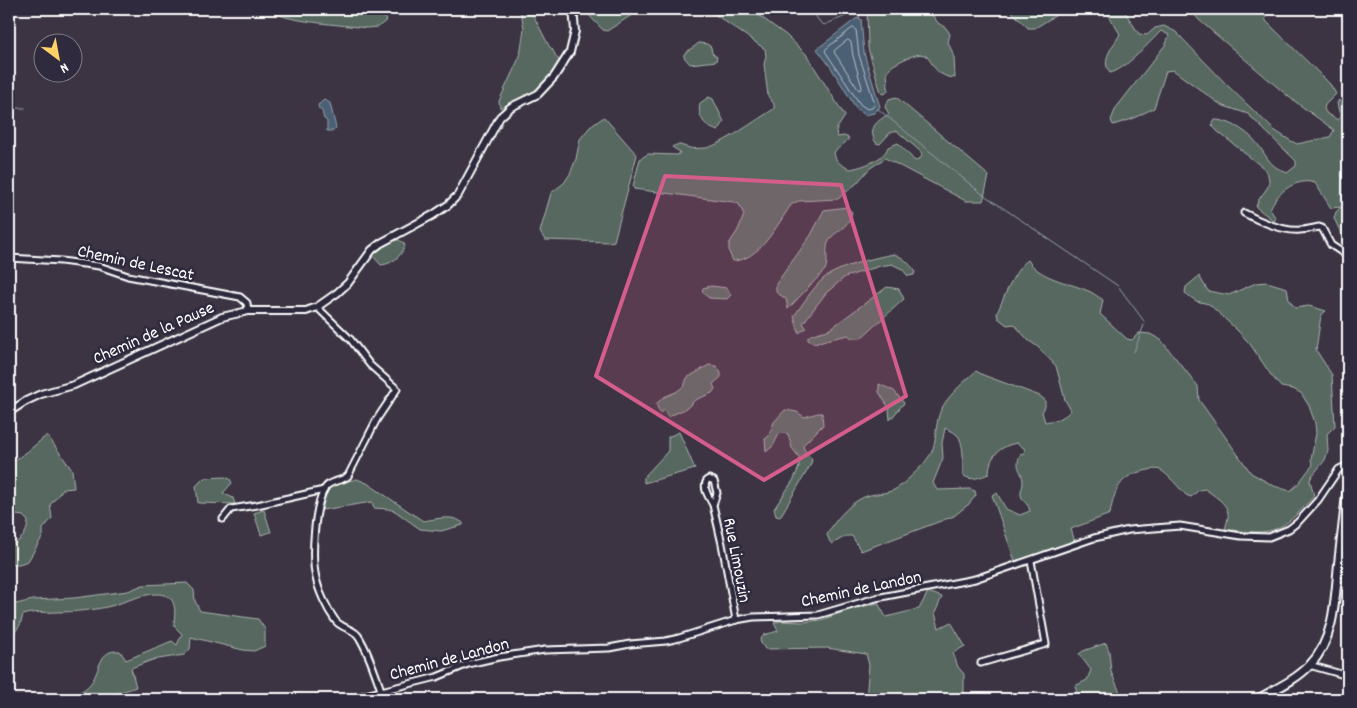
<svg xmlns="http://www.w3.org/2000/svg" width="1357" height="708" font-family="Dekko,sans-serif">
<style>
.green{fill:#57675f;stroke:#abb3af}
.water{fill:#4b6175;stroke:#93a0ac}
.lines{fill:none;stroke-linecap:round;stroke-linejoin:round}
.shore{stroke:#b7c0c8;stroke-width:1}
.stream{stroke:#93a0ac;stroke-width:1}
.minor-casing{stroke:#fff;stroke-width:9}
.tertiary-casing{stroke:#fff;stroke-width:10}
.secondary-casing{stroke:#fff;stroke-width:11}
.minor{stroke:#2f2a3d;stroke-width:5}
.tertiary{stroke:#2f2a3d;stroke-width:6}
.secondary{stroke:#2f2a3d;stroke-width:7}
.marked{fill:#d45d8c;fill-opacity:0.2;stroke:#d45d8c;stroke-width:4;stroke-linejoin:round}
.labels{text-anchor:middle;stroke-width:5;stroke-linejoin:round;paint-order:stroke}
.street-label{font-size:18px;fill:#fff;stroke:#2f2a3d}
</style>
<rect width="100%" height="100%" fill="#3c3443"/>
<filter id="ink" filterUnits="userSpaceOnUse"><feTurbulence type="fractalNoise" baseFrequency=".02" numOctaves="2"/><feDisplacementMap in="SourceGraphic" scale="10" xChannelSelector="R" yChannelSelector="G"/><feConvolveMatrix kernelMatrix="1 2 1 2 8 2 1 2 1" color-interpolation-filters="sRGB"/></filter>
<g filter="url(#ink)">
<g class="green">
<path d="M270,9h90l5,2 18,3 4,6 -9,7 -12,1c-18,-3 -88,-6 -96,-19z"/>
<path d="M520,9h10l19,37c5,3 5,10 10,14 -7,14 -15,29 -30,36 -9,5 -20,7 -29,12l-1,-7 21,-45 4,-28z"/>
<polygon points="583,9 641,9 607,31 603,30"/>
<path d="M707,9h43l36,26 20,19 39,62 -9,14 1,7 7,-1 5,2 -2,3 -13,11c1,10 7,13 16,17 12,-2 34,-9 38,-22l10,-4 17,18 7,-4 -1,-5 -24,-21 -7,2 -10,11 -4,-1c-9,-15 1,-22 13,-29l-4,-7 4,-8 7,-2 93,79 -6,25h-17l-81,-43 -16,11 -12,14 -19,16 -40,2 -7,4c-14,20 -31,55 -58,56l-4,-9v-8l9,-14 6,-15 -5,-11 -5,-2 -100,-13 -1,-3 7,-27 8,-5 30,1 2,-3 -8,-5c7,-5 11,0 18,1 5,1 11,0 16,0 18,-4 51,-29 68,-39v-5l-6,-8 -4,-32 2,-8 -1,-7z"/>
<path d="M867,9h61l10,14 8,5 4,6 -2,8 6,15 1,21c-33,-3 -16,-34 -48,-20 -8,4 -14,6 -20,13l1,19 -3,4 -4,-1 -13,-45z"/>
<polygon points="1009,9 1066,9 1035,28 1028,28"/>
<path d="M1096,9h27l16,25 8,1 8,-7 9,-2 12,6 54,56 44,42 17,11 6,3 33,-7 4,-7 -45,-33 -90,-77 -9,-11h77l-2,6 1,6 64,63 6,10 -11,11 -1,4 3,5 11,6 2,-4 -3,-13 2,-3 9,18v131l-14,-31 2,-6 5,-5 -10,1 -16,-25c-18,-6 -38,9 -45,26l6,10 -2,2 -18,-14c5,-18 19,-17 10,-37l-49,-39 -5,-6 3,-5c15,0 35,13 44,26 10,14 11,20 28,27l9,-7v-5l-48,-47 -27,-9 -48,-35 -7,1 -12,37 -22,11 -19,6 -2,-5 5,-12 50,-64 3,-9 -8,-4c-11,11 -36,39 -51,42 -10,-14 3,-26 10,-39l-12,-20z"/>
<polygon points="699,43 707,44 711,47 712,53 717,57 716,61 690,64 684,57 684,54"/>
<path d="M709,97l4,2 11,23 -6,9c-13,-4 -21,-14 -18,-28z"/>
<polygon points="604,117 637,155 614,241 610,242 545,240 540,232 551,193 564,183 570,174 576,159 580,139 590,127"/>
<path d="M847,207l5,5c-3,18 -19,18 -24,31 -3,9 1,19 -3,27l-37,39 -2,-10 -10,-7v-8l35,-49 13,-25z"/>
<path d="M395,239c4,1 7,2 10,6 -3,11 -13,19 -24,20l-9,-10 12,-10z"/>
<path d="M894,254c9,3 15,9 21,17l-1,4 -6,1 -6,-7 -10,-5 -12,2 -35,11 -19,16 -23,30 3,5 -7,5 -5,-17c9,-12 18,-27 29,-37 14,-12 53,-22 71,-25z"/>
<path d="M1028,260c11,18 39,22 58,30 6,2 11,6 17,10l-3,14 27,25 5,1 7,-7 11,1 11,6 37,46 1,14 52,73 23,13 16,5c10,-7 15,-18 23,-26l-2,-5 5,-27 -1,-10 -6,-17 -8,-13 -8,-4 -12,-2 -10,-12 -21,-31 -12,-13 -29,-27 -13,-3 -11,-8 1,-6 13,-11 9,15 21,4 27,-12 11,-1 20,6 2,12 6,8 14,-2 17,5 -5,4 -5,35 16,25 3,51 -8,8 1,17 -3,9 -13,16 -2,4 4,16c-33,37 -40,40 -89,33 1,-4 4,-12 3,-16 -1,-10 -15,-18 -23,-24l-6,1 -8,7 -5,-2c-6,-6 -19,-22 -26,-25 -5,-2 -11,0 -16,1 -24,4 -30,20 -34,43l-39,15 4,13 -60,19 -23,-66 5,-2 9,16 14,6 10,-4c-1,-6 -5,-8 -8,-13 -3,-6 1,-10 1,-16 0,-12 -9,-13 -3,-27l4,-1 1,-5 -8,-6c-17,3 -28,13 -28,31 -9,3 -18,8 -26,1 0,-10 2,-35 -7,-41 -3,-3 -8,-4 -11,-6l-3,15 1,15 -10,25 4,7 33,-1 5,2 1,4 -7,9 -15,12 -93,35 -9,-15h-6l-14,8 -2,-2 -3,-7c7,-14 24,-34 40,-39 9,-3 18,-2 27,-6 8,-4 25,-21 31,-28 13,-16 9,-25 13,-43 3,-18 25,-36 38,-48l7,4 57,21 5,4v7l-3,5 3,10c10,-2 19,-3 26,-12l-6,-10 -9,-34 -18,-19 -10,-7 -14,-16 -7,1 -9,-7 -1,-5c7,-15 17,-44 31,-53z"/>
<polygon points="711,286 727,288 731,295 727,299 709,298 702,292 703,288"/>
<path d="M887,287l12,2 5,10 -43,39h-9l-4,-3 -34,8 -6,-3v-3c7,-5 15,-5 22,-8z"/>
<polygon points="709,365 716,366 721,373 721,377 713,384 715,389 712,393 695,400 687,408 668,417 664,410 660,413 656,404 664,397 676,392 684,386 687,378"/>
<polygon points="879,384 894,391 904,403 890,420 889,408 879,392"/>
<polygon points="785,410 797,412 804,417 818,413 822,413 823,425 803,445 804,449 812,460 810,466 780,517 776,516 774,509 794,479 799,467 799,457 792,448 788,434 784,433 779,434 773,446 766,452 765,439 769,436 774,422"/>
<polygon points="679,432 695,469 644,483 644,477 668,451 668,437"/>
<path d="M47,435l25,35 2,18 -11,1 -13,16 2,13 -9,11v7l-15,25 -9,3h-10v-20c11,0 19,-12 19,-23l-5,-5 -14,-2v-50l18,-12z"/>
<polygon points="225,477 230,479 232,483 223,493 233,498 235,504 198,503 196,486 204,478"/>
<path d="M357,479l10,4 56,38c14,-2 29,-7 40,2v2l-22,6 -21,-2 -25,-18 -7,-2 -14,-1 -2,-6 -50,8 4,-18 3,-6z"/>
<polygon points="264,510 271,532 261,535 254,513"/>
<path d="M187,583l7,7 1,11 5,10 58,8 7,10v17l-11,5 -11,-1 -52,-13 -1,12 -6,6 -32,5 -21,8 5,19 -37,12 -7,-3 -7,3h-21c9,-3 21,-8 27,-16 10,-13 7,-34 29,-32l6,9 46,-19 5,4 5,-11 -8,-8c0,-8 3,-20 -3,-27 -13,-13 -45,3 -60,7 -16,4 -37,6 -54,6 -12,1 -23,-1 -34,3l-3,10 -5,7 -6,-11v-13l7,-4 17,-4 41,-2 54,-7 15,-6z"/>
<polygon points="928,592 942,597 935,613 939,628 951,622 965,646 953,653 958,667 964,674 964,694 963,699 866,699 869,665 866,654 827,648 765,649 761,643 760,640 764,635 778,631 774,623 779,621 803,622 821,620 849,610 878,603 886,617 919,609"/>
<polygon points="1106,643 1109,651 1111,672 1123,699 1079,699 1075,686 1087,680 1091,670 1079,654 1083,651"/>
</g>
<g class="water">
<polygon points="857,18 861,19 864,53 880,107 874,113 865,115 856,108 830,66 817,49"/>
<polygon points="324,100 330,103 336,128 333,131 327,131 327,121 324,119 322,111 319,109 318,105"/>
</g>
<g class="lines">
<g class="shore">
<polygon points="853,28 856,30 859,55 875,104 872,108 867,109 860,104 825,51 826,49"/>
<polygon points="848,40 851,42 853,56 862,87 860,90 858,89 834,52 835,50"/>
</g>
<g class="stream">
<polyline points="811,9 819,21 824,25 858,11 860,13 859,19"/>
<polyline points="9,108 25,108"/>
<polyline points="878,109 981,193 1118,286 1144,321"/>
<polyline points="1134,352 1144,325"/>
</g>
<g class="minor-casing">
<g id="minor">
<path d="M1244,213c13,7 40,19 56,17 6,0 13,-2 19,-3l3,1 9,17 15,10 2,4"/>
<polyline points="9,258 61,261 99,266 128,276 240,297 247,303 248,311"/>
<path d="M317,307l34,33 19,25 27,24 -20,30 -29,57c-7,6 -18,4 -23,12 -11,18 -14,70 -9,90 3,14 11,31 19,42 6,9 19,8 24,17 10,16 16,36 22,53"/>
<path d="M713,505c-4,-8 -11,-17 -6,-25l2,-1 5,2 3,12 -4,12 9,39 14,76"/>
<polyline points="223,519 231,509 257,505 324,490"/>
<polyline points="981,663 1046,644 1031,561"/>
<polyline points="1309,665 1348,676"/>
<polyline points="349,699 437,677 468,664 499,657 545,650 609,648 630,644 666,641 679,638 736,620 753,617 818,615 876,598 975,579 1094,538 1129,530 1180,526 1241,536 1269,537 1289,529 1298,522 1318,500 1339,469 1348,465"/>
</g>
</g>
<g class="tertiary-casing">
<polyline id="tertiary" points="9,412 26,401 41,394 74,385 222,317 248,311 306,311 317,307 337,293 348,283 372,250 381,243 433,215 448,205 458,195 500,117 511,107 538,94 554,77 570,52 575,31 573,9"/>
</g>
<g class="secondary-casing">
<path id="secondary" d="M1258,699c17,-10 38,-19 52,-34 26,-27 25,-71 29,-106 3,-26 6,-51 9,-77"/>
</g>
<use href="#minor" class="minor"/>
<use href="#tertiary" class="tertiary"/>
<use href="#secondary" class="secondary"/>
</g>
</g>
<path class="marked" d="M665,176l176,9 65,211 -142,84 -168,-104z"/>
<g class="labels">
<g class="street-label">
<text transform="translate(136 262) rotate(12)" y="6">Chemin de Lescat</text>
<text transform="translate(153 332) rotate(-24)" y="6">Chemin de la Pause</text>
<text transform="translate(738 560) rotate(79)" y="6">Rue Limouzin</text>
<text transform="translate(861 588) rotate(-12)" y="6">Chemin de Landon</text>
<text transform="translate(449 658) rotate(-15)" y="6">Chemin de Landon</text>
</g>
</g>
<rect width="1357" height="708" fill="none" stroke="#2f2a3d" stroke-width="30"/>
<rect x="15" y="15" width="1327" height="678" fill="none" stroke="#fff" stroke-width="2" filter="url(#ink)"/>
<g transform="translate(58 58) rotate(148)"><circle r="24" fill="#2f2a3d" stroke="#827f8b"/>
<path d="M0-4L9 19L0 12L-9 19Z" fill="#ffd166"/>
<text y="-8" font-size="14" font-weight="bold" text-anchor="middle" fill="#ffffff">N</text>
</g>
</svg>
